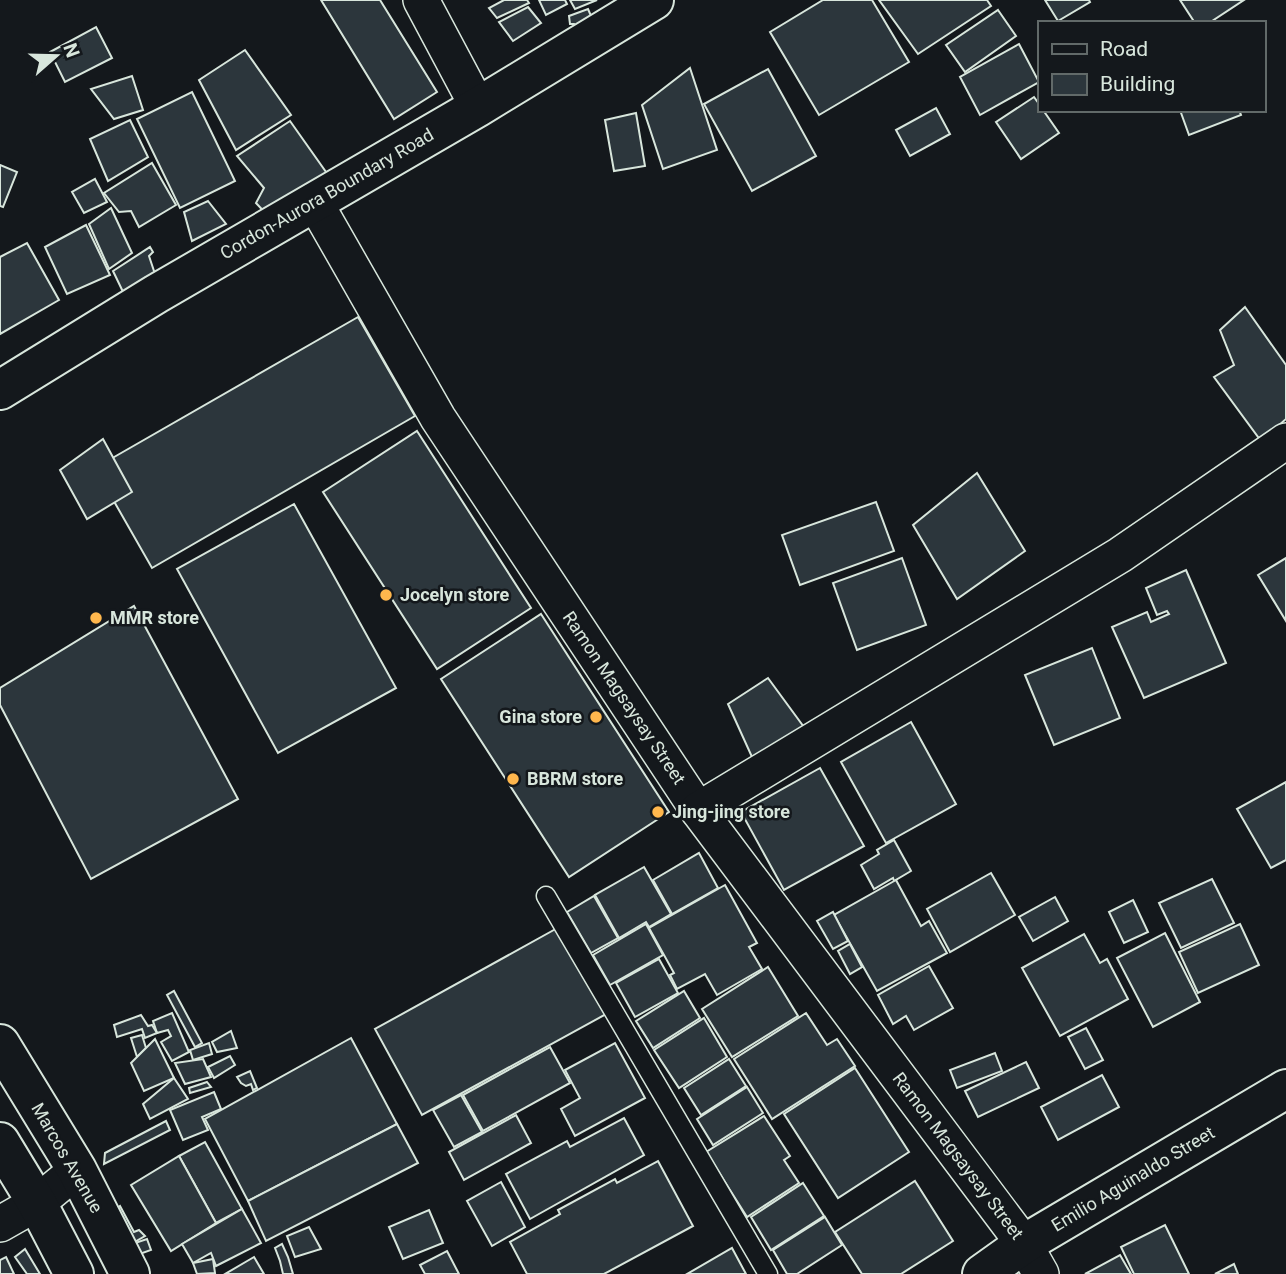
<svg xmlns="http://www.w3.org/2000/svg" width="1286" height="1274" font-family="Roboto,sans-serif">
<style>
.building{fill:#2c363c;stroke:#d8e6dc;stroke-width:2}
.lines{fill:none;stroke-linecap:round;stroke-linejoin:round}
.service-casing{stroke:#d8e6dc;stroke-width:21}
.minor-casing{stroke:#d8e6dc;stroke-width:38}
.tertiary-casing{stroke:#d8e6dc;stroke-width:42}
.secondary-casing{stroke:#d8e6dc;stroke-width:42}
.primary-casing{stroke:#d8e6dc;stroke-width:42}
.service{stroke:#14181c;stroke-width:18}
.minor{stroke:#14181c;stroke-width:35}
.tertiary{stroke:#14181c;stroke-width:38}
.secondary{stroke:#14181c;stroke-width:38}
.primary{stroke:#14181c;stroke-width:38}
.poi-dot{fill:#ffb74d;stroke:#14181c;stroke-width:2.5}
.labels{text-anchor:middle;stroke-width:5;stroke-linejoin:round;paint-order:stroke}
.street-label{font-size:18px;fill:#d8e6dc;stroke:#14181c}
.poi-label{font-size:18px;font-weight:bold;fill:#d8e6dc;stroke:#14181c;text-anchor:start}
</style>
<rect width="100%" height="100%" fill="#14181c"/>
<g class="building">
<polygon points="321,0 380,0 437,92 394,119"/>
<polygon points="504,0 527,0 529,3 497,18 489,8"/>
<polygon points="539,0 565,0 567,4 546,15"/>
<polygon points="570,0 597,0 575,9"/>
<polygon points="823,0 872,0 909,62 819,115 770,32"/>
<polygon points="879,0 987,0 991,6 918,54"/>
<polygon points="1045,0 1089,0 1090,2 1058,21"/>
<polygon points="1180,0 1244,0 1209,23 1195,23"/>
<polygon points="528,7 541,23 513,41 499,22"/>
<polygon points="588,9 595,25 579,35 574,24 570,24 569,16"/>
<polygon points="998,10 1016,36 965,72 946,45"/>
<polygon points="96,27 112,58 65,82 50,52"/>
<polygon points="1019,44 1039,82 980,115 960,77"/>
<polygon points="245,50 291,115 236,150 199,80"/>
<polygon points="690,68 717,150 663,169 642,105"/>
<polygon points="768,69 816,156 752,191 704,104"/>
<polygon points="132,76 143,110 114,119 91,89"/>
<polygon points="192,92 235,181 180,208 137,119"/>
<polygon points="1034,97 1039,104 1039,110 1043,110 1059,133 1021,159 996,122"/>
<polygon points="936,108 950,134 910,156 896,130"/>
<polygon points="1180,110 1239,110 1241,115 1189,135"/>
<polygon points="636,113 645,166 614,171 605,120"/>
<polygon points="130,120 148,157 108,181 90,139"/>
<polygon points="290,121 326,172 328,177 271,219 256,203 264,188 237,156"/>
<polygon points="152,163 176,205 139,227 131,211 119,212 104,193"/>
<polygon points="0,165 17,172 3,207 0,206"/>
<polygon points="95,179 107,202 84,213 72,192"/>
<polygon points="208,201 226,224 192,241 184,212"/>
<polygon points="111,208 132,253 109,269 89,224"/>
<polygon points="86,225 110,275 67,294 45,247"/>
<polygon points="27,243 59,300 0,334 0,257"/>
<polygon points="150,247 153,252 149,256 156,277 125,296 113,271"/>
<polygon points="1245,307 1286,365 1286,419 1261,441 1214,377 1234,365 1220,330"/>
<polygon points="358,317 415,416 152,568 95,468"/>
<polygon points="417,431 531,608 437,669 323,492"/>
<polygon points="103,439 132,492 87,519 60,470"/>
<polygon points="977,473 1025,551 957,599 913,525"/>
<polygon points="876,502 894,551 800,585 782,535"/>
<polygon points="294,504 396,688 278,753 177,569"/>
<polygon points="902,558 926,625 857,650 833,583"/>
<polygon points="1286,558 1286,621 1258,575"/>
<polygon points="1186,570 1226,663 1144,698 1112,627 1147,612 1151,622 1169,614 1167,611 1157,615 1146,588"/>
<polygon points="134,606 238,799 91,879 0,705 0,688"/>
<polygon points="541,614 669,812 569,877 441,679"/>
<polygon points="1092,648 1120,718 1054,745 1025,675"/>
<polygon points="768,678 809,734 757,768 728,704"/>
<polygon points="911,722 956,804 886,843 841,762"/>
<polygon points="820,768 864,846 784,890 741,812"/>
<polygon points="1286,782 1286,860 1271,868 1237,809"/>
<polygon points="894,840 911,871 894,881 893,878 874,889 861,865 879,854 877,850"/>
<polygon points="699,853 718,888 672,914 653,880"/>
<polygon points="644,867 671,914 649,927 646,922 619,938 595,895"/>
<polygon points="991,873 1015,915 950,952 927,909"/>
<polygon points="1212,879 1234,923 1181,948 1159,903"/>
<polygon points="896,880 921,926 929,921 947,953 877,991 834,915"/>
<polygon points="725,885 757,943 749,947 762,969 717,995 705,974 677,989 670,975 674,973 649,928"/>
<polygon points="594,896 618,938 591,953 567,912"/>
<polygon points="1055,897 1068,921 1033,941 1019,917"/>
<polygon points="1133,900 1148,932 1124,943 1109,912"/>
<polygon points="833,912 848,941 833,949 817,921"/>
<polygon points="646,924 663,955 610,985 593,955"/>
<polygon points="1240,924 1259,965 1198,993 1179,952"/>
<polygon points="561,926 608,1013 422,1115 375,1029"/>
<polygon points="1165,933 1200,1002 1153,1027 1117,958"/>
<polygon points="1084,934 1100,963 1107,959 1128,999 1060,1036 1022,968"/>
<polygon points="850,944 862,967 850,974 838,951"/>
<polygon points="659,959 678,993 635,1017 616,983"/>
<polygon points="929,966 953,1008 914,1030 906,1016 893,1024 878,995"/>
<polygon points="768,967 798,1016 732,1057 702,1009"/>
<polygon points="174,991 202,1043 195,1047 167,995"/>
<polygon points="684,991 700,1018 653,1048 636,1021"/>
<polygon points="172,1013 189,1052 172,1061 161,1042 171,1036 168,1030 157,1033 153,1021"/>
<polygon points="806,1013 827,1045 837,1039 855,1066 772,1119 734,1059"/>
<polygon points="141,1015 148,1026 152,1025 157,1033 145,1038 142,1029 117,1037 114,1025"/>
<polygon points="704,1018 727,1057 679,1088 654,1050"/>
<polygon points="1086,1028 1103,1060 1085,1069 1068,1037"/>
<polygon points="231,1031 237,1048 217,1052 212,1042"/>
<polygon points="142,1035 146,1048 137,1057 131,1038"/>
<polygon points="351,1038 397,1124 248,1201 205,1119"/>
<polygon points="155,1039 174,1078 144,1091 131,1063"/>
<polygon points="209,1043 212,1054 193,1060 190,1050"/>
<polygon points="615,1043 645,1098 575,1136 561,1109 580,1098 565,1070"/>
<polygon points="550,1047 570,1083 483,1131 463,1095"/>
<polygon points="995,1053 1002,1071 957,1088 950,1070"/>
<polygon points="230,1056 235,1065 214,1078 208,1067"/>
<polygon points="203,1059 211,1077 185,1084 175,1063"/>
<polygon points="729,1059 746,1086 701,1115 684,1088"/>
<polygon points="1026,1062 1039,1088 978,1117 965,1091"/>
<polygon points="855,1068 909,1152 838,1198 784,1114"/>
<polygon points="250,1071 257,1088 253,1090 251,1084 246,1086 241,1083 237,1077"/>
<polygon points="1102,1075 1119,1107 1058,1140 1041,1107"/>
<polygon points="174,1078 188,1099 150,1119 143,1104"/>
<polygon points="207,1082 211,1087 190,1093 189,1088"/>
<polygon points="747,1087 763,1113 713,1145 697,1119"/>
<polygon points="214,1092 221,1109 202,1117 208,1130 183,1140 170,1110"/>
<polygon points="461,1095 482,1132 454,1147 433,1110"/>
<polygon points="516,1115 531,1143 464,1180 449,1152"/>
<polygon points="764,1116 790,1156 784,1160 799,1183 747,1217 706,1152"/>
<polygon points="624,1118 644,1155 530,1219 506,1174 567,1141 570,1147"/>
<polygon points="166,1121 170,1130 104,1164 105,1153"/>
<polygon points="397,1124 418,1163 266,1241 248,1201"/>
<polygon points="205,1142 242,1209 216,1223 179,1156"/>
<polygon points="179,1156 216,1223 171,1251 131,1185"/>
<polygon points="658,1161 693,1226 604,1274 527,1274 510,1242 560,1214 558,1210 615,1179 617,1183"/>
<polygon points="915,1181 953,1241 901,1274 862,1274 835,1232"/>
<polygon points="501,1182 525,1227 492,1246 467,1201"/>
<polygon points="803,1183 824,1216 771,1250 751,1217"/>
<polygon points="120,1206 134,1232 139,1230 145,1236 131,1244 112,1212"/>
<polygon points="242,1209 261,1243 216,1266 211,1253 193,1263 182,1244"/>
<polygon points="429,1210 443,1243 403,1259 389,1227"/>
<polygon points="825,1217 842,1245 797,1274 787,1274 773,1250"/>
<polygon points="1165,1225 1189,1274 1134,1274 1121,1247"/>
<polygon points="309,1227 321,1249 295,1257 287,1236"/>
<polygon points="147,1239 151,1250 134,1256 129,1245"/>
<polygon points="282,1244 288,1257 293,1274 283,1274 280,1261 275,1248"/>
<polygon points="732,1248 746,1274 687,1274"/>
<polygon points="25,1249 40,1274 27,1274 15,1257"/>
<polygon points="447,1251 459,1274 425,1274 420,1265"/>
<polygon points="1120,1255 1131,1274 1085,1274"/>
<polygon points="6,1257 14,1274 0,1274 0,1260"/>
<polygon points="254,1257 264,1274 225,1274"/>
<polygon points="213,1259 215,1273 197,1274 193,1263"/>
<polygon points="1234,1264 1238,1274 1215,1274"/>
</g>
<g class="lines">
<g class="service-casing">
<polyline id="service" points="546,896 768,1274"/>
</g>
<g class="minor-casing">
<g id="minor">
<polyline points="421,0 478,107"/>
<polyline points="314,201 438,418 698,810 1024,1244 1041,1274"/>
<polyline points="698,810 1120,555 1286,441"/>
<polyline points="0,1224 37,1203 77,1170"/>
</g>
</g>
<g class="tertiary-casing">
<polyline id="tertiary" points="982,1274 1024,1244 1286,1089"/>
</g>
<g class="secondary-casing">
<g id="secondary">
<polyline points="0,1044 77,1170 130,1274"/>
<polyline points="0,1142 37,1203 74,1274"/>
</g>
</g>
<g class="primary-casing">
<polyline id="primary" points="0,390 156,294 478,107 654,0"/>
</g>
<use href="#service" class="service"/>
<use href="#minor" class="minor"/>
<use href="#tertiary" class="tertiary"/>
<use href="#secondary" class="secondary"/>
<use href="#primary" class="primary"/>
</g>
<g class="poi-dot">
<circle cx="386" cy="595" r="7"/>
<circle cx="96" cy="618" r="7"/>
<circle cx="596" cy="717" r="7"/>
<circle cx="513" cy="779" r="7"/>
<circle cx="658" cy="812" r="7"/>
</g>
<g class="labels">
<g class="street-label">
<text transform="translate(327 194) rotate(-30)" y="6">Cordon-Aurora Boundary Road</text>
<text transform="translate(624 698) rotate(56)" y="6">Ramon Magsaysay Street</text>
<text transform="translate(958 1156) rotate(53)" y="6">Ramon Magsaysay Street</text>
<text transform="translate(67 1158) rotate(60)" y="6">Marcos Avenue</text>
<text transform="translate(1133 1179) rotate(-31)" y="6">Emilio Aguinaldo Street</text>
</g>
<g class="poi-label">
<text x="400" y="601">Jocelyn store</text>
<text x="110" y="624">MMR store</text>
<text x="582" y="723" text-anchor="end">Gina store</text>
<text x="527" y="785">BBRM store</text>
<text x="672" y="818">Jing-jing store</text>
</g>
</g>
<rect x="1038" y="21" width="228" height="91" fill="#14181c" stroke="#626a69" stroke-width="2"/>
<rect x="1052" y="44" width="35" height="10" fill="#14181c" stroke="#626a69" stroke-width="2"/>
<text x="1100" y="56" font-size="21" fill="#d8e6dc">Road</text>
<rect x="1052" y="74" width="35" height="21" fill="#2c363c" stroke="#626a69" stroke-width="2"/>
<text x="1100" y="91" font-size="21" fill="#d8e6dc">Building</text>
<g transform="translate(56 56) rotate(70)" stroke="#14181c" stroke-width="5" paint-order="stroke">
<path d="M0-5L12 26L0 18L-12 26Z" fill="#d8e6dc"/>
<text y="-10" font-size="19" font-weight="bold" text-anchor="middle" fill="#d8e6dc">N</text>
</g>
</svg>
